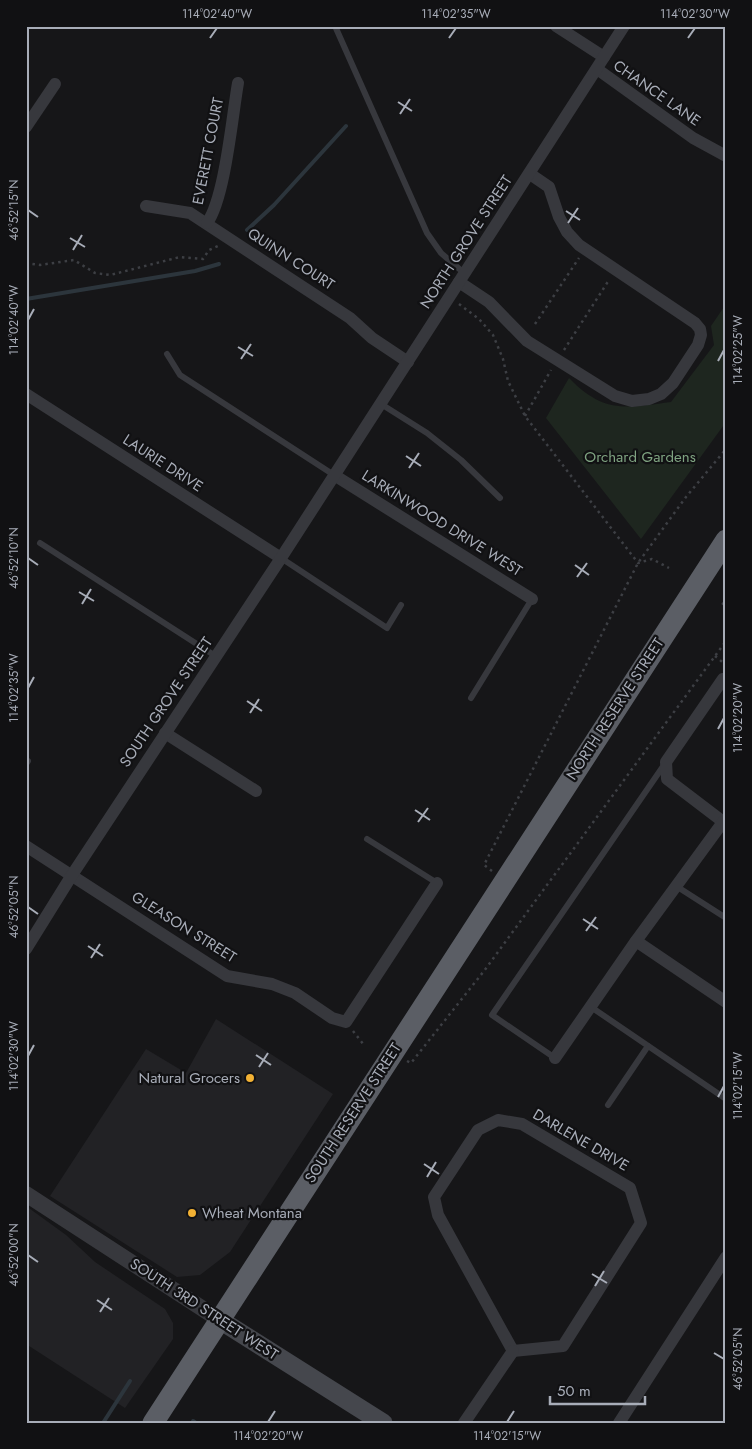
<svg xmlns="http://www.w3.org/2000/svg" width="752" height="1449" font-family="Jost,sans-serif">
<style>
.built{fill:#222225}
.green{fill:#1e261f}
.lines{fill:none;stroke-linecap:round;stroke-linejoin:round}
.stream{stroke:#2c353c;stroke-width:4}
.path{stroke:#3d3f44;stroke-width:2.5;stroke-dasharray:2.5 4;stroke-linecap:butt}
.service{stroke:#37383d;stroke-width:6}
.minor{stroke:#37383d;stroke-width:12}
.tertiary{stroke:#37383d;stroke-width:16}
.secondary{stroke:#45474d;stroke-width:19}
.trunk{stroke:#5b5e65;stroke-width:21}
.ticks{fill:none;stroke:#a8adb8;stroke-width:2}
.poi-dot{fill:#f2b134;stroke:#111113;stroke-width:2}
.labels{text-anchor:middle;stroke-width:4.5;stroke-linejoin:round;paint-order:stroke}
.street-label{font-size:15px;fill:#a8adb8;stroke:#111113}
.park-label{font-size:15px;fill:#7fa381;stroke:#111113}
.poi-label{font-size:15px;fill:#a8adb8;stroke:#111113;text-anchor:end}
.neatline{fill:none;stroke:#a8adb8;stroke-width:2}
.ticks-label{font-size:12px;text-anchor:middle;fill:#a8adb8}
</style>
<rect width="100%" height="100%" fill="#161618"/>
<g class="built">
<polygon points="216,1019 333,1094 230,1252 200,1275 177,1277 50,1196 146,1049 186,1073"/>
<polygon points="26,1206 66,1235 95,1262 165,1309 173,1323 173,1339 125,1408 26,1344"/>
</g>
<path class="green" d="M726,304v118l-85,117 -95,-121 23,-40c35,36 57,30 102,24l43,-57 -3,-19z"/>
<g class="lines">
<g class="stream">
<polyline points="247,230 274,205 346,126"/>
<polyline points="26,299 195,271 219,264"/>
<polyline points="193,1421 196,1423"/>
<polyline points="103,1423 130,1381"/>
</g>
<g class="path">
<polyline points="26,263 40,265 74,260 95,273 110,275 180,257 203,259 209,250 218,246"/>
<polyline points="459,304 479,319 493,335 503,359 508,381 525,416 638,563 652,559 669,568"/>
<polyline points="535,324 579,258"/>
<polyline points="564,350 609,280"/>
<polyline points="525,416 551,370"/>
<polyline points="722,603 726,606"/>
<polyline points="715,656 726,665"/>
<polyline points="492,871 484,865 638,563 686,497 726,449"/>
<polyline points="353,1031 364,1045"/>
<polyline points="407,1061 411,1063 484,971 726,641"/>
</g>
<g class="service">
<polyline points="335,26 427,233 441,253 464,273"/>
<polyline points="167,354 180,375 334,475"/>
<polyline points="381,404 427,433 461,460 500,498"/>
<polyline points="40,543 217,657"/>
<polyline points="281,558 387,628 401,605"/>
<polyline points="471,698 532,599"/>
<polyline points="26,764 28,761"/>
<polyline points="367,839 437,883"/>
<polyline points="676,886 726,918"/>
<polyline points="591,1007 726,1099"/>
<polyline points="555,1058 492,1015 664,765"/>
<polyline points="608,1105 648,1046"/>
</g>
<g class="minor">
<polyline points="556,26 604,57"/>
<polyline points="597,69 693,138 726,156"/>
<polyline points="26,127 55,84"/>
<polyline points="146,206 190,213 350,318 372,338 408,362"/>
<path d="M207,223c18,-25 25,-106 31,-140"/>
<polyline points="459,282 489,302 527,341 615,396 632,401 649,399 661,394 673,383 698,345 701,335 700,329 695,323 579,245 567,232 559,217 549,187 530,174"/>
<polyline points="26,394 281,558"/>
<polyline points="334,475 532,599"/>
<polyline points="723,679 666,762 667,779 726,824"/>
<polyline points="165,733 256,791"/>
<polyline points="26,846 227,976 272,984 295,993 332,1018 346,1022 437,883"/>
<polyline points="636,941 726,1002"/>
<polyline points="26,949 72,875 281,558 624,26"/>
<polyline points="555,1058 636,941 723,822"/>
<polygon points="498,1120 522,1124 630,1188 641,1223 563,1346 513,1351 438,1215 434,1197 478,1130"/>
<polyline points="464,1423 513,1351"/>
<polyline points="619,1423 726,1257"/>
</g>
<polyline class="tertiary" points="26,1194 220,1320"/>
<polyline class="secondary" points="220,1320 383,1423"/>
<polyline class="trunk" points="153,1423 726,540"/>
</g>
<path class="ticks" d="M210,38l7,-10M449,38l7,-10M688,38l7,-10M398,102l14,9M400,114l10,-15M28,210l10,7M566,211l14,9M568,223l10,-15M70,238l15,9M73,250l9,-15M28,320l6,-11M238,347l15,9M241,359l10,-15M718,361l6,-11M406,456l15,10M409,468l10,-15M28,558l10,7M575,565l14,10M577,577l10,-14M79,592l15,9M82,604l9,-15M28,688l6,-11M247,701l15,10M250,713l9,-14M718,729l6,-11M415,810l15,10M418,822l10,-14M28,907l10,7M583,919l15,10M586,931l10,-14M88,946l15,10M91,958l9,-14M256,1055l15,10M28,1056l6,-11M259,1067l9,-14M718,1097l6,-11M424,1164l15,10M427,1177l9,-15M28,1255l10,7M592,1274l15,9M595,1286l9,-15M97,1300l15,10M100,1312l9,-14M714,1353l10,6M268,1422l7,-11M507,1422l7,-11"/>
<g class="poi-dot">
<circle cx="250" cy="1078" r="5"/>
<circle cx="192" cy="1213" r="5"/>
</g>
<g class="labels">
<g class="street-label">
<text transform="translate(657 93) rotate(35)" y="5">CHANCE LANE</text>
<text transform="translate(208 151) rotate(-79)" y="5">EVERETT COURT</text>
<text transform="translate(466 242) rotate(-57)" y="5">NORTH GROVE STREET</text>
<text transform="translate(291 259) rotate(33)" y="5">QUINN COURT</text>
<text transform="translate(163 463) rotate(33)" y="5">LAURIE DRIVE</text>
<text transform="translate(442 523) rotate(32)" y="5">LARKINWOOD DRIVE WEST</text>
<text transform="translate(166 702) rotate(-56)" y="5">SOUTH GROVE STREET</text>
<text transform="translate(615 709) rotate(-57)" y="5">NORTH RESERVE STREET</text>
<text transform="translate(184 927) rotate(32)" y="5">GLEASON STREET</text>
<text transform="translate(353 1113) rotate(-57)" y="5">SOUTH RESERVE STREET</text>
<text transform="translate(581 1140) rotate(30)" y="5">DARLENE DRIVE</text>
<text transform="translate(204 1309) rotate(33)" y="5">SOUTH 3RD STREET WEST</text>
</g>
<g class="park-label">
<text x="640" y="462">Orchard Gardens</text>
</g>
<g class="poi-label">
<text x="240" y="1083">Natural Grocers</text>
<text x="202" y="1218" text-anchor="start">Wheat Montana</text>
</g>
</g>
<rect width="752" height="1449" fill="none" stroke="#111113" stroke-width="55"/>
<path d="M550 1396v8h95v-8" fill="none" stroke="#a8adb8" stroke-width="2.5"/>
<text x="557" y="1396" font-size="15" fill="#a8adb8" stroke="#111113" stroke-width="4" paint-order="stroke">50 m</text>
<rect x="28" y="28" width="696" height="1394" class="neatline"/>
<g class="ticks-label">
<text x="217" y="18">114°02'40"W</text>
<text x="456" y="18">114°02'35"W</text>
<text x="695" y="18">114°02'30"W</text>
<text transform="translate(14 210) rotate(-90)" y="4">46°52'15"N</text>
<text transform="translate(14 320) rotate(-90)" y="4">114°02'40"W</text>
<text transform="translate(738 350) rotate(-90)" y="4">114°02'25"W</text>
<text transform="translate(14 558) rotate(-90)" y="4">46°52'10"N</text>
<text transform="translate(14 688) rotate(-90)" y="4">114°02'35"W</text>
<text transform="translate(738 718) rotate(-90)" y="4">114°02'20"W</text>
<text transform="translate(14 907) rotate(-90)" y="4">46°52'05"N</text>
<text transform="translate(14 1056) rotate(-90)" y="4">114°02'30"W</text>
<text transform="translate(738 1086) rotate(-90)" y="4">114°02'15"W</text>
<text transform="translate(14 1255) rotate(-90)" y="4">46°52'00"N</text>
<text transform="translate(738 1359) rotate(-90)" y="4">46°52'05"N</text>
<text x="268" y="1440">114°02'20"W</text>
<text x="507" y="1440">114°02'15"W</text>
</g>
</svg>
